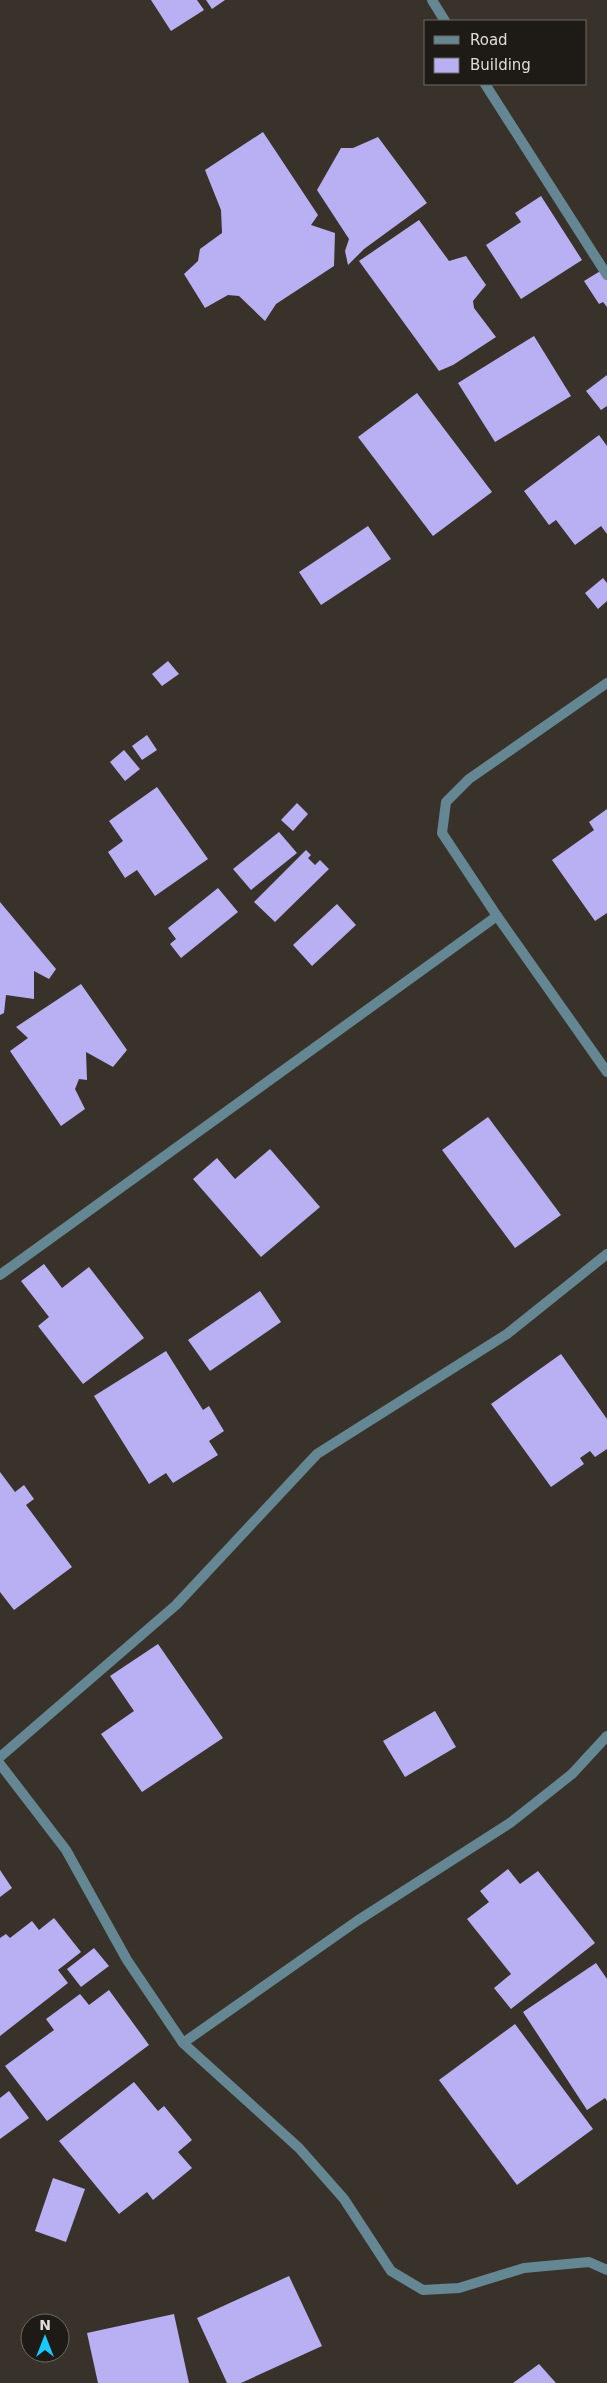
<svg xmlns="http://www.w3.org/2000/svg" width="607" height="2383" font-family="'DejaVu Sans',sans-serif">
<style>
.building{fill:#b9b0f3}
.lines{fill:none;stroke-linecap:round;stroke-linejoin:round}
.street{stroke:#658793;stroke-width:10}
</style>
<rect width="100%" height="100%" fill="#39322a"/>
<g class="building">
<polygon points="151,0 197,0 204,10 171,31"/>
<polygon points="206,0 225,0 212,9"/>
<polygon points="263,132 318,215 311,225 335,233 334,266 276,304 265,321 239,296 228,295 205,308 184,274 198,261 200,249 222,233 221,210 205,170"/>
<polygon points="378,137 427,203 364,249 348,265 345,251 349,239 317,190 341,148 353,148"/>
<polygon points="541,196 582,260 521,299 486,245 521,222 515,213"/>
<polygon points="419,220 449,261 466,256 472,265 486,285 473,301 474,308 496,337 453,365 439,371 359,261"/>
<polygon points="602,270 607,277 607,307 603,302 599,304 584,281"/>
<polygon points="534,336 571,396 495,442 458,383"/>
<polygon points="607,375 607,406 601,410 586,391"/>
<polygon points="417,393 492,492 433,536 358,437"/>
<polygon points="599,435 607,446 607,534 601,526 575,545 556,520 549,525 524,491"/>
<polygon points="368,526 391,559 321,605 299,572"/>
<polygon points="603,578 607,583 607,601 598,609 585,593"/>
<polygon points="168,661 179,674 162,686 152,674"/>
<polygon points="147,735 157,750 142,760 132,746"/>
<polygon points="124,750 140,769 125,781 110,762"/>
<polygon points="157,787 208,859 155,896 137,870 125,878 108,852 123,841 109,821"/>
<polygon points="297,803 308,814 293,831 281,820"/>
<polygon points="607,809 607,913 595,921 552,860 594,830 589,822"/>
<polygon points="279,832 297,853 251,890 233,869"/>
<polygon points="306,850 311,855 308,858 315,865 320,860 329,869 275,922 254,902"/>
<polygon points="218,888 238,912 181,958 170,944 176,939 168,928"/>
<polygon points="0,902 56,969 49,979 34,971 34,999 6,995 4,1013 0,1015"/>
<polygon points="337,904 356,925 312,966 293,945"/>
<polygon points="81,984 127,1050 113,1067 86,1052 87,1080 79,1079 75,1089 85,1109 61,1126 10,1051 28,1038 16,1027"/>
<polygon points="488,1117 561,1215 515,1248 442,1150"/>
<polygon points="270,1149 320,1207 261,1257 193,1179 217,1158 235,1179"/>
<polygon points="44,1264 62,1288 89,1267 144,1338 83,1384 38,1326 49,1317 21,1281"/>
<polygon points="260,1291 281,1322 210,1371 188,1340"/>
<polygon points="166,1351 203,1410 209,1406 224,1431 209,1441 218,1455 173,1483 166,1473 149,1484 94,1396"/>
<polygon points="561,1354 607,1419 607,1449 595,1457 590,1451 580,1458 584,1464 551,1487 491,1404"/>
<polygon points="0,1472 15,1492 24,1485 34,1499 26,1505 72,1567 14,1610 0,1592"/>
<polygon points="158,1644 223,1738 142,1792 101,1734 134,1711 110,1676"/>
<polygon points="435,1711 456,1747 405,1777 383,1741"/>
<polygon points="508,1869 520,1884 538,1871 595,1943 511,2009 494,1988 511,1974 467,1919 489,1902 480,1891"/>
<polygon points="0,1870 12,1888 0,1897"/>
<polygon points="54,1918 81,1952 58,1970 68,1983 0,2036 0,1938 6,1934 10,1938 32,1921 39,1930"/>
<polygon points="94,1948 109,1966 81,1987 67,1969"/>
<polygon points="596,1963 607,1979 607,2101 605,2098 587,2110 523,2012"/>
<polygon points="109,1990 149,2045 47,2121 5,2066 54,2030 46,2019 80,1994 89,2005"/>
<polygon points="515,2024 593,2129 517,2185 439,2080"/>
<polygon points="134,2082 158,2111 164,2106 192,2140 178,2152 192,2168 153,2200 147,2192 119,2214 59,2141"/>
<polygon points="9,2091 29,2118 0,2139 0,2098"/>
<polygon points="53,2178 85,2189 66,2242 35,2231"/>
<polygon points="289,2276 322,2346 241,2383 227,2383 197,2318"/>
<polygon points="174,2314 189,2383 98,2383 87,2333"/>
<polygon points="539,2364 556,2383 513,2383"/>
</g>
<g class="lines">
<g class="street">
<polyline points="432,0 445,21"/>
<polyline points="485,84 607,275"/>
<polyline points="607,683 469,779 446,802 442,833 497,916 607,1072"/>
<polyline points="0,1275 497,916"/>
<polyline points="0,1757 176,1605 317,1454 507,1334 607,1254"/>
<polyline points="0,1764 66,1850 127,1960 183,2043 299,2148 344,2199 391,2271 423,2290 459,2288 524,2268 589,2262 607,2270"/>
<polyline points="183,2043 357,1921 510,1823 572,1774 607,1736"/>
</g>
</g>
<rect x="424" y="20" width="162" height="65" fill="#1e1b17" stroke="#6c6863"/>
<rect x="434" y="36" width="25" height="8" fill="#658793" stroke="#6c6863"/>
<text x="470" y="45" font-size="15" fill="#e0dbd6">Road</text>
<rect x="434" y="58" width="25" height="15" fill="#b9b0f3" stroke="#6c6863"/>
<text x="470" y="70" font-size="15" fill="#e0dbd6">Building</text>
<g transform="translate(45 2338)"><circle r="24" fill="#1e1b17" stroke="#6c6863"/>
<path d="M0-4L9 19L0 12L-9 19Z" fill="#17cafb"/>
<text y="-8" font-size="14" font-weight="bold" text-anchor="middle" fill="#e0dbd6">N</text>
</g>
</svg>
